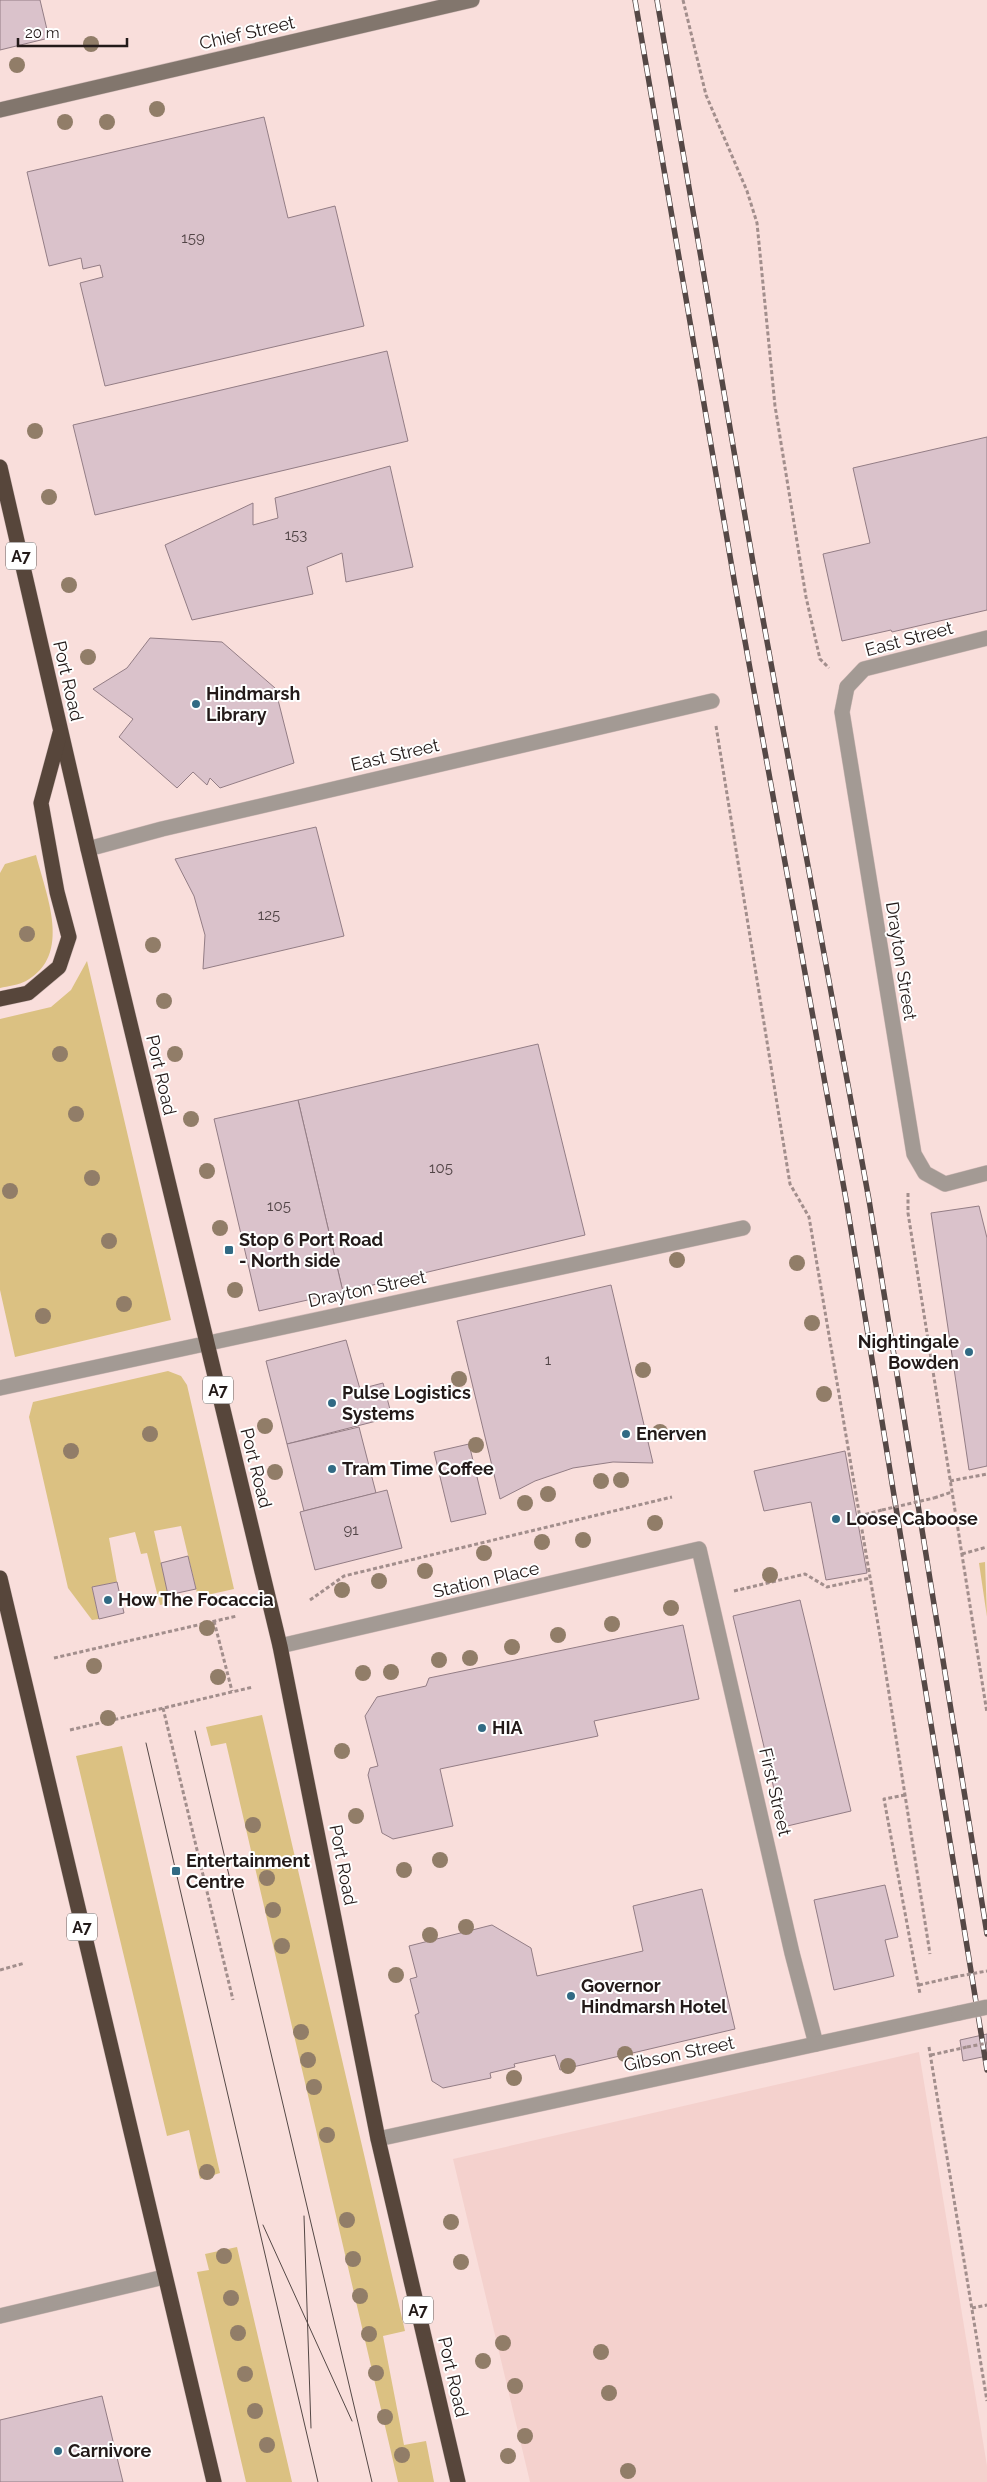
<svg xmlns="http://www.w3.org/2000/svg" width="987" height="2482" font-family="Raleway,sans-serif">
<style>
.built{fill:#f4d1cd}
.green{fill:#dbc182}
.building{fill:#dac2cb;stroke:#937d85}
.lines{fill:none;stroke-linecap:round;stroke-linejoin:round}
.lane-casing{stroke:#d2bbb8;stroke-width:16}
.street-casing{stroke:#d2bbb8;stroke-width:16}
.secondary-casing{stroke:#d2bbb8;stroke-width:16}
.highway-casing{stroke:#d2bbb8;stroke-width:16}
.path{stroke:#a28e8c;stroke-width:3;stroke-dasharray:4 2.5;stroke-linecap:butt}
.lane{stroke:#a39a94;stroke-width:15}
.street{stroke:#a39a94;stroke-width:15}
.secondary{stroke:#82766d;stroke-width:15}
.highway{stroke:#57463b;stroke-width:15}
.tram{stroke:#554846;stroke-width:1}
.rail-casing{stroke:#554846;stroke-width:5.5}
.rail{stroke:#fff;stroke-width:4;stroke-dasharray:11;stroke-linecap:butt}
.street-bridge-casing{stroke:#d2bbb8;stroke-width:16;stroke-linecap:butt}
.path-bridge{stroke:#a28e8c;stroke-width:3;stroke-dasharray:4 2.5;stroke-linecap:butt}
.street-bridge{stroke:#a39a94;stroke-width:15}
.tree{fill:#917d68}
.poi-dot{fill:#316a84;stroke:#fff;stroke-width:2}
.labels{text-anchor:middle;stroke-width:4;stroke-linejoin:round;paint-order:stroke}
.number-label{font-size:15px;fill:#514446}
.shield{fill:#fff;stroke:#655f5e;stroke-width:1}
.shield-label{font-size:16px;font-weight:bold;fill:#231a19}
.street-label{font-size:18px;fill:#231a19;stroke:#fff}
.poi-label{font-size:18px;font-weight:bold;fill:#231a19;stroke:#fff;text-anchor:start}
</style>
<rect width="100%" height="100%" fill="#f9dedb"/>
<polygon class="built" points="919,2052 987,2466 987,2482 530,2482 453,2159"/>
<g class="green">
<path d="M36,855c10,40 37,100 -10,126 -7,4 -18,5 -26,7v-115l5,-9z"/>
<polygon points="87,961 171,1320 15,1357 0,1290 0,1019 51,1007 71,990"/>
<polygon points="168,1371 181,1376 187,1385 234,1589 198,1597 181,1526 154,1531 170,1603 160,1605 147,1553 141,1554 135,1532 109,1538 117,1582 92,1587 99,1619 92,1620 68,1588 29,1417 33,1402"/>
<polygon points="985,1562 987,1617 979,1563"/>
<polygon points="262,1715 405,2331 383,2336 404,2445 426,2441 434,2482 398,2482 226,1743 211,1746 206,1727"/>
<polygon points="122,1746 220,2173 200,2179 189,2130 167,2136 76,1756"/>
<polygon points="237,2247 292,2482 246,2482 197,2272 209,2270 205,2254"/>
</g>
<g class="building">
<polygon points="0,0 40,0 49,38 0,50"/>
<polygon points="264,117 288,218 335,206 364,326 105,386 80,283 103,277 100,265 83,269 81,258 49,266 27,172"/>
<polygon points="387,351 408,441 95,515 73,425"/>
<polygon points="987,437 987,610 892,632 891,630 842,641 823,554 870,543 853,468"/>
<polygon points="390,466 413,567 346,582 342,553 307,567 313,594 192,620 165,545 253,503 253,525 278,518 275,498"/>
<polygon points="150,638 222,642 275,688 294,763 220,788 210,778 207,785 193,772 177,788 119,737 133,719 93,689 127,668"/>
<polygon points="316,827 344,936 203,969 205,935 194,896 175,859"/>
<polygon points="538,1044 585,1235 343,1292 298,1100"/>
<polygon points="298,1100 343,1292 259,1311 214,1119"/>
<polygon points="979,1206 987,1238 987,1466 969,1470 931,1213"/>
<polygon points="611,1285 653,1463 613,1462 573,1468 535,1481 500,1499 457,1321"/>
<polygon points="346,1340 360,1389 383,1383 392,1417 287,1444 266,1361"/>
<polygon points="359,1427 376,1493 304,1511 287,1444"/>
<polygon points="469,1444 486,1514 451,1522 434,1452"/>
<polygon points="845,1451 867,1573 826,1580 811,1502 764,1511 754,1471"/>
<polygon points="387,1490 402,1548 315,1570 300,1512"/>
<polygon points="188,1556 196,1589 168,1595 161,1563"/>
<polygon points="117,1582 124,1613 99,1619 92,1587"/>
<polygon points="800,1600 851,1811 783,1827 733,1616"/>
<polygon points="683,1625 699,1699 594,1721 598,1736 440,1769 453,1826 393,1839 382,1833 368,1775 370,1768 378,1766 365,1716 377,1697 426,1686 429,1678"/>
<polygon points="885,1885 898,1937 885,1940 894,1976 834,1990 814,1900"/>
<polygon points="702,1889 735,2029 560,2070 555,2055 514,2064 515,2067 490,2073 491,2078 443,2088 432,2081 415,2015 419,2013 410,1979 417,1977 409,1946 492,1925 531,1948 537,1976 643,1951 633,1906"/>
<polygon points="987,2034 987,2056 963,2061 960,2040"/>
<polygon points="102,2396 123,2482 0,2482 0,2420"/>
</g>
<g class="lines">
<g class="lane-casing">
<g id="lane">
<polyline points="847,687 864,669 987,638"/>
<polyline points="0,2316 164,2277"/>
</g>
</g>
<g class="street-casing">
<g id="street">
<polyline points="847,687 842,712 914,1154 925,1173 945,1184 987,1173"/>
<polyline points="88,849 162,829 712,701"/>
<polyline points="0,1388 743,1228"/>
<polyline points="280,1646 699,1549 792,1953 816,2044"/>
<polyline points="378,2139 959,2013"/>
</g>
</g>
<g class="secondary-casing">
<polyline id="secondary" points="0,110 472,0"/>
</g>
<g class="highway-casing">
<g id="highway">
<polyline points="0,467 88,849 280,1646 378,2139 458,2482"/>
<polyline points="0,999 28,993 59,967 69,937 57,892 41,803 60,733"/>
<polyline points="0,1578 214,2482"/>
</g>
</g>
<g class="path">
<polyline points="683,0 706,95 747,191 757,223 775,406 806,597 820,659 829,668"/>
<polyline points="716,726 790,1184 809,1217 880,1636 930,1954"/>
<polyline points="908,1193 908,1213 987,1713"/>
<polyline points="950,1481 987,1474"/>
<polyline points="934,1498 952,1492"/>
<polyline points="859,1516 882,1510"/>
<polyline points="962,1554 987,1547"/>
<polyline points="734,1591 805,1574 827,1587 870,1578"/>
<polyline points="310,1600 344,1576 672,1497"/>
<polyline points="214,1621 232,1691"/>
<polyline points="54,1658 237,1616"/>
<polyline points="163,1708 233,2000"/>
<polyline points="70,1730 253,1687"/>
<polyline points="905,1795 884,1799 920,1994"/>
<polyline points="0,1970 25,1963"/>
<polyline points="919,1985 954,1977"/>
<polyline points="929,2047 987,2401"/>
<polyline points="931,2055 967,2047"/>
<polyline points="972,2308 987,2305"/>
</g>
<use href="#lane" class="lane"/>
<use href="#street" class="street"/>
<use href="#secondary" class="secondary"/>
<use href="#highway" class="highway"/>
<g class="tram">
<polyline points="195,1731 372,2482"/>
<polyline points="146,1743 318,2482"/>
<polyline points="304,2216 311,2428"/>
<polyline points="263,2225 352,2421"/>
</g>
<g class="rail-casing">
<g id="rail">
<polyline points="635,0 737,597 847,1205 987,2070"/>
<polyline points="657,0 758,592 869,1200 987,1934"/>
</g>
</g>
<use href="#rail" class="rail"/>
<g class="street-bridge-casing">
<polyline id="street-bridge" points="959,2013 987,2007"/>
</g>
<g class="path-bridge">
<polyline points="882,1510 934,1498"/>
<polyline points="954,1977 987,1971"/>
<polyline points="967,2047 987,2043"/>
</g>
<use href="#street-bridge" class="street-bridge"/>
</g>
<g class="tree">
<circle cx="91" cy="44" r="8"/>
<circle cx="17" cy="65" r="8"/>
<circle cx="157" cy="109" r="8"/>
<circle cx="65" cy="122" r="8"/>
<circle cx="107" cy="122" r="8"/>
<circle cx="35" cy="431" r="8"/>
<circle cx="49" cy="497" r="8"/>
<circle cx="69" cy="585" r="8"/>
<circle cx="88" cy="657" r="8"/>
<circle cx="27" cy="934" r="8"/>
<circle cx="153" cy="945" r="8"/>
<circle cx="164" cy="1001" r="8"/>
<circle cx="60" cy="1054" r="8"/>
<circle cx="175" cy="1054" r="8"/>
<circle cx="76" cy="1114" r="8"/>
<circle cx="191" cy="1119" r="8"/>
<circle cx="207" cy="1171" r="8"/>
<circle cx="92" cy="1178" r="8"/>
<circle cx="10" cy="1191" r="8"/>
<circle cx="220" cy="1228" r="8"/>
<circle cx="109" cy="1241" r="8"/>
<circle cx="677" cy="1260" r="8"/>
<circle cx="797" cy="1263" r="8"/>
<circle cx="235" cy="1290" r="8"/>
<circle cx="124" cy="1304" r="8"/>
<circle cx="43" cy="1316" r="8"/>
<circle cx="812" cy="1323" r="8"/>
<circle cx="643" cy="1370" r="8"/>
<circle cx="459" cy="1379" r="8"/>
<circle cx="824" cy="1394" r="8"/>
<circle cx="265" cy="1426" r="8"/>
<circle cx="660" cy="1432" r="8"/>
<circle cx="150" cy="1434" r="8"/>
<circle cx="476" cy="1445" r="8"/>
<circle cx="71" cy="1451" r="8"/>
<circle cx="275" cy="1472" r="8"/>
<circle cx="621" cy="1480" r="8"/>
<circle cx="601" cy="1481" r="8"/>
<circle cx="548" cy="1494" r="8"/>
<circle cx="525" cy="1503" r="8"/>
<circle cx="655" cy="1523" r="8"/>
<circle cx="583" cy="1540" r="8"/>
<circle cx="542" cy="1542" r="8"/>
<circle cx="484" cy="1553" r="8"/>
<circle cx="425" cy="1571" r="8"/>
<circle cx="770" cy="1575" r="8"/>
<circle cx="379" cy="1581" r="8"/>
<circle cx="342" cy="1590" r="8"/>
<circle cx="671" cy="1608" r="8"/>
<circle cx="612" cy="1624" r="8"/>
<circle cx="207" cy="1628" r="8"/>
<circle cx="558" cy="1635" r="8"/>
<circle cx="512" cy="1647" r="8"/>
<circle cx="470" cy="1658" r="8"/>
<circle cx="439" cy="1660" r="8"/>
<circle cx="94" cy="1666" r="8"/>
<circle cx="391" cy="1672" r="8"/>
<circle cx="363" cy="1673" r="8"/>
<circle cx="218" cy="1677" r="8"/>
<circle cx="108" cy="1718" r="8"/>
<circle cx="342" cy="1751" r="8"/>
<circle cx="356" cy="1816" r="8"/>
<circle cx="253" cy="1825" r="8"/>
<circle cx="440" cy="1860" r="8"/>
<circle cx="404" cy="1870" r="8"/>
<circle cx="267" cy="1878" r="8"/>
<circle cx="273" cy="1910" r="8"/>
<circle cx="466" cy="1927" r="8"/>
<circle cx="430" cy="1935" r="8"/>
<circle cx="282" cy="1946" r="8"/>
<circle cx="396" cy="1975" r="8"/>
<circle cx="301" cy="2032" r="8"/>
<circle cx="625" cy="2054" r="8"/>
<circle cx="308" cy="2060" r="8"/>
<circle cx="568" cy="2066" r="8"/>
<circle cx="514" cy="2078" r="8"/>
<circle cx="314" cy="2087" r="8"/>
<circle cx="327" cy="2135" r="8"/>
<circle cx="207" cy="2172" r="8"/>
<circle cx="347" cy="2220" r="8"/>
<circle cx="451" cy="2222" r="8"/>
<circle cx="224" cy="2256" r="8"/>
<circle cx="353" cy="2259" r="8"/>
<circle cx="461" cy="2262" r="8"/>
<circle cx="360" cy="2296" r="8"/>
<circle cx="231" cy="2298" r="8"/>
<circle cx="238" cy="2333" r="8"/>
<circle cx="369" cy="2334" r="8"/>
<circle cx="503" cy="2343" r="8"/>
<circle cx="601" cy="2352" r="8"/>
<circle cx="483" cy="2361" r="8"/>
<circle cx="376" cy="2373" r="8"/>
<circle cx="245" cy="2374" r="8"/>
<circle cx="515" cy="2386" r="8"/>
<circle cx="609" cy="2393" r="8"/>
<circle cx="255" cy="2411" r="8"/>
<circle cx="385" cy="2417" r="8"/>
<circle cx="525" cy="2436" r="8"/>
<circle cx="267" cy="2445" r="8"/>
<circle cx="402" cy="2455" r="8"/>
<circle cx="508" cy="2456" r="8"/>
<circle cx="628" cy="2471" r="8"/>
</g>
<g class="poi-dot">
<circle cx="196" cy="704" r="5"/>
<rect x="224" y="1245" width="10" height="10" rx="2.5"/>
<circle cx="969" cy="1352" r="5"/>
<circle cx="332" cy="1403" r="5"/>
<circle cx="626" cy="1434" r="5"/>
<circle cx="332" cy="1469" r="5"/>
<circle cx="836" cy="1519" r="5"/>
<circle cx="108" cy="1600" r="5"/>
<circle cx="482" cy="1728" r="5"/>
<rect x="171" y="1866" width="10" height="10" rx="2.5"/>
<circle cx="571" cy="1996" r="5"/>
<circle cx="58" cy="2451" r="5"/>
</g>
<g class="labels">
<g class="number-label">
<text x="193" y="243">159</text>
<text x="296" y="540">153</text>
<text x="269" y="920">125</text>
<text x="441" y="1173">105</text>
<text x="279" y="1211">105</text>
<text x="548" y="1365">1</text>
<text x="351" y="1535">91</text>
</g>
<g class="shield">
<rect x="6" y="542.5" width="30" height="27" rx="4"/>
<rect x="203" y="1376.5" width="30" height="27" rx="4"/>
<rect x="67" y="1913.5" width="30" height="27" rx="4"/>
<rect x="403" y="2296.5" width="30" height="27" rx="4"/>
</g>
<g class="shield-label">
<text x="21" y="562">A7</text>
<text x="218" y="1396">A7</text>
<text x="82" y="1933">A7</text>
<text x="418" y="2316">A7</text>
</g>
<g class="street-label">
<text transform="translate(247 33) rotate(-13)" y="6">Chief Street</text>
<text transform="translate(909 639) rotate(-15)" y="6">East Street</text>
<text transform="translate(68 681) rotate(77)" y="6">Port Road</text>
<text transform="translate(395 755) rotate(-13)" y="6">East Street</text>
<text transform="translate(901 961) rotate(81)" y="6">Drayton Street</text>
<text transform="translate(161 1075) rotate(77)" y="6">Port Road</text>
<text transform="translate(367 1289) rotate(-12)" y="6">Drayton Street</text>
<text transform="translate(256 1468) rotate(76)" y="6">Port Road</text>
<text transform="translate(486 1580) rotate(-13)" y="6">Station Place</text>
<text transform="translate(775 1792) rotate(77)" y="6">First Street</text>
<text transform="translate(343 1865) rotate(79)" y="6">Port Road</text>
<text transform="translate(679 2054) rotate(-12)" y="6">Gibson Street</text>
<text transform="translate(453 2377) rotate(77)" y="6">Port Road</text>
</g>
<g class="poi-label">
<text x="206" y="700">Hindmarsh<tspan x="206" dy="21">Library</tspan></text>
<text x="239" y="1246">Stop 6 Port Road<tspan x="239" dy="21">- North side</tspan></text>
<text x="959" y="1348" text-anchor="end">Nightingale<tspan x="959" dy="21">Bowden</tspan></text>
<text x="342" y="1399">Pulse Logistics<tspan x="342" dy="21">Systems</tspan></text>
<text x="636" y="1440">Enerven</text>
<text x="342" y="1475">Tram Time Coffee</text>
<text x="846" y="1525">Loose Caboose</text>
<text x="118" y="1606">How The Focaccia</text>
<text x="492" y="1734">HIA</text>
<text x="186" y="1867">Entertainment<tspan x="186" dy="21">Centre</tspan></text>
<text x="581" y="1992">Governor<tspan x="581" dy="21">Hindmarsh Hotel</tspan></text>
<text x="68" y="2457">Carnivore</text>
</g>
</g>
<path d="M18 38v8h109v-8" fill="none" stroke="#231a19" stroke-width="2.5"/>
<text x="25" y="38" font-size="15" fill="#231a19" stroke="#ffffff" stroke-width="4" paint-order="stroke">20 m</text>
</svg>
